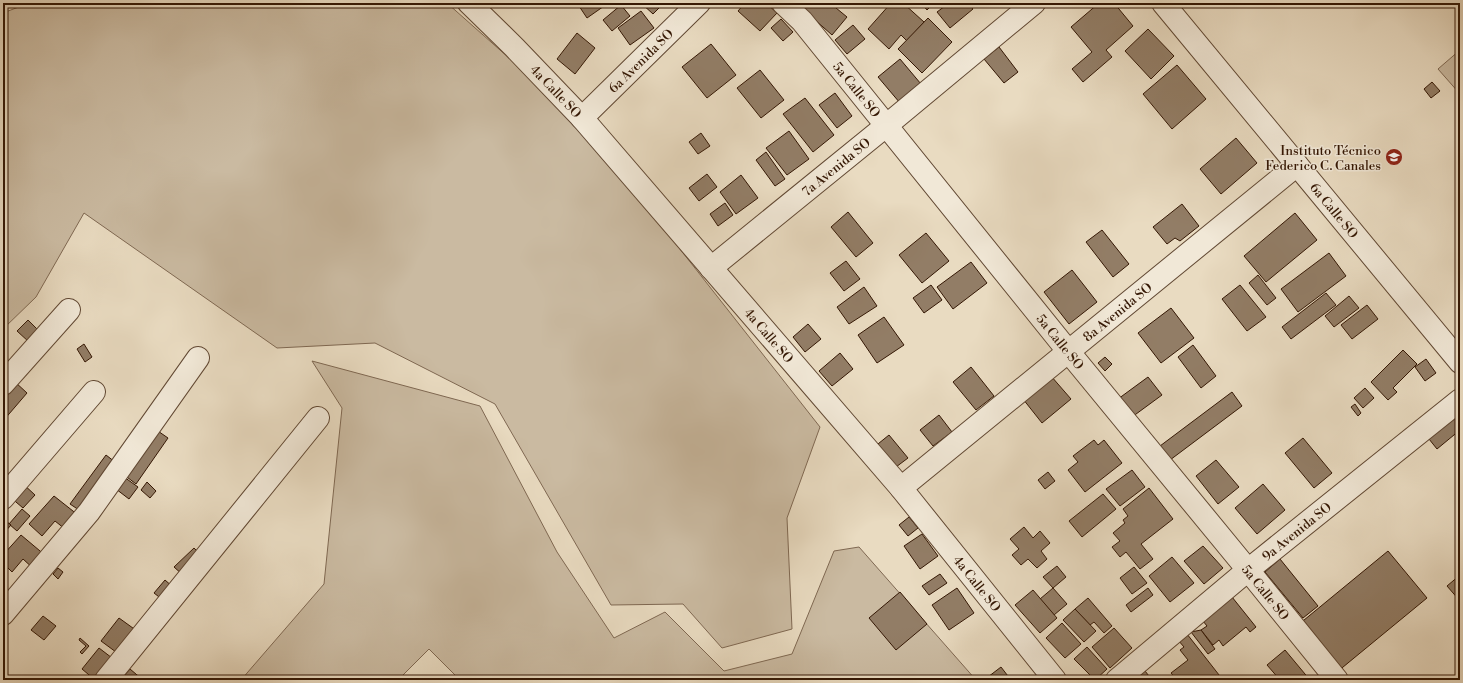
<svg xmlns="http://www.w3.org/2000/svg" width="1463" height="683" font-family="'Libre Bodoni',serif">
<style>
.green{fill:#cabaa1;stroke:#7f6852}
.building{fill:#927d66;stroke:#341704}
.lines{fill:none;stroke-linecap:round;stroke-linejoin:round}
.minor-casing{stroke:#614833;stroke-width:24}
.minor{stroke:#f1e8d7;stroke-width:22}
.labels{text-anchor:middle;stroke-width:3;stroke-linejoin:round;paint-order:stroke}
.street-label{font-size:13px;fill:#341704;stroke:#f1e8d7}
.poi-label{font-size:13px;fill:#341704;stroke:#f1e8d7;text-anchor:end}
</style>
<rect width="100%" height="100%" fill="#e9dbc1"/>
<filter id="stains"><feTurbulence type="fractalNoise" baseFrequency=".005" numOctaves="4"/><feColorMatrix values="0 0 0 0 .2 0 0 0 0 .09 0 0 0 0 .02 0 0 0 .5 -.17"/></filter>
<radialGradient id="worn" r=".72"><stop offset=".6" stop-color="#630" stop-opacity="0"/><stop offset="1" stop-color="#630" stop-opacity=".3"/></radialGradient>
<g class="green">
<polygon points="29,3 447,3 598,137 606,155 820,427 787,518 792,629 722,648 683,604 611,605 495,404 375,343 277,348 84,213 36,297 3,329 3,13"/>
<polygon points="1460,50 1460,94 1438,69"/>
<polygon points="312,361 480,406 557,552 614,638 665,612 724,671 792,654 834,551 859,547 976,680 460,680 429,649 398,680 241,680 324,584 342,408"/>
</g>
<g class="building">
<polygon points="577,3 607,3 607,4 587,18"/>
<polygon points="641,3 664,3 653,14"/>
<polygon points="745,3 766,3 777,13 760,31 738,11"/>
<polygon points="796,3 830,3 847,17 832,35"/>
<polygon points="891,3 903,3 924,22 907,41 901,35 889,49 868,29"/>
<polygon points="921,3 934,3 927,10"/>
<polygon points="949,3 968,3 973,9 950,28 937,12"/>
<polygon points="1099,3 1114,3 1133,26 1106,50 1112,57 1083,82 1072,69 1092,52 1071,27"/>
<polygon points="621,5 630,16 612,31 603,20"/>
<polygon points="641,11 654,28 630,45 618,28"/>
<polygon points="928,18 952,42 922,73 898,49"/>
<polygon points="781,19 793,32 783,41 771,28"/>
<polygon points="853,25 865,39 847,54 835,40"/>
<polygon points="1148,29 1174,56 1151,79 1125,51"/>
<polygon points="577,33 595,48 575,74 557,59"/>
<polygon points="711,44 736,75 707,98 682,67"/>
<polygon points="999,47 1018,72 1004,83 984,59"/>
<polygon points="900,59 921,84 900,103 878,77"/>
<polygon points="1177,65 1206,99 1172,129 1143,94"/>
<polygon points="760,70 784,100 761,118 737,88"/>
<polygon points="1432,82 1440,91 1431,98 1424,89"/>
<polygon points="835,93 852,116 837,128 819,105"/>
<polygon points="805,98 834,135 813,152 783,114"/>
<polygon points="789,131 809,159 787,175 766,148"/>
<polygon points="701,133 710,146 698,154 689,142"/>
<polygon points="1236,138 1257,163 1221,194 1200,169"/>
<polygon points="766,152 785,179 775,186 756,160"/>
<polygon points="707,174 717,187 699,201 689,188"/>
<polygon points="741,175 758,198 736,214 720,192"/>
<polygon points="725,203 733,215 718,226 710,214"/>
<polygon points="1182,204 1199,226 1180,241 1175,238 1167,244 1153,227"/>
<polygon points="848,212 873,243 856,257 831,227"/>
<polygon points="1295,213 1317,240 1266,282 1244,256"/>
<polygon points="1102,230 1129,264 1113,277 1086,242"/>
<polygon points="926,233 949,261 922,283 899,255"/>
<polygon points="1329,253 1346,276 1298,312 1281,289"/>
<polygon points="846,261 860,279 844,291 830,273"/>
<polygon points="971,262 987,283 953,309 937,287"/>
<polygon points="1072,270 1097,302 1069,324 1044,292"/>
<polygon points="1258,275 1276,298 1267,305 1249,283"/>
<polygon points="931,285 942,300 924,313 913,298"/>
<polygon points="1240,285 1266,317 1247,331 1222,299"/>
<polygon points="864,287 877,306 849,324 837,307"/>
<polygon points="1326,293 1336,305 1291,339 1282,327"/>
<polygon points="1349,296 1359,308 1334,327 1325,316"/>
<polygon points="1367,305 1378,319 1352,339 1341,325"/>
<polygon points="1171,308 1194,338 1161,363 1138,333"/>
<polygon points="884,317 904,345 877,363 858,335"/>
<polygon points="28,320 39,331 29,342 17,331"/>
<polygon points="808,324 821,339 805,352 793,337"/>
<polygon points="84,344 92,357 85,362 77,349"/>
<polygon points="1193,345 1216,376 1201,388 1178,357"/>
<polygon points="1403,350 1417,364 1393,388 1397,392 1388,400 1371,382"/>
<polygon points="840,353 853,369 832,386 819,371"/>
<polygon points="1105,357 1112,364 1105,371 1098,363"/>
<polygon points="1426,359 1436,373 1425,381 1415,367"/>
<polygon points="971,367 994,396 976,410 953,382"/>
<polygon points="1051,376 1071,399 1042,423 1023,399"/>
<polygon points="1148,377 1162,395 1132,417 1118,399"/>
<polygon points="14,381 27,393 3,421 3,393"/>
<polygon points="1365,388 1374,398 1363,408 1354,398"/>
<polygon points="1232,392 1242,406 1170,460 1160,446"/>
<polygon points="1355,404 1361,413 1358,416 1351,407"/>
<polygon points="1455,411 1460,417 1460,430 1437,449 1425,434"/>
<polygon points="939,415 952,432 933,446 920,430"/>
<polygon points="155,429 168,438 136,484 123,474"/>
<polygon points="889,435 908,458 892,470 873,448"/>
<polygon points="1303,438 1332,473 1314,488 1285,453"/>
<polygon points="1094,440 1098,445 1104,440 1122,463 1085,492 1068,470 1078,462 1073,456"/>
<polygon points="106,455 115,462 79,510 70,504"/>
<polygon points="1216,460 1239,487 1218,504 1196,476"/>
<polygon points="1132,470 1145,487 1120,506 1106,489"/>
<polygon points="1048,472 1055,481 1045,489 1038,480"/>
<polygon points="124,477 138,487 129,499 116,489"/>
<polygon points="21,482 35,495 23,508 9,496"/>
<polygon points="147,482 156,491 150,498 141,490"/>
<polygon points="1263,484 1285,510 1257,534 1235,508"/>
<polygon points="1149,488 1173,519 1141,544 1153,559 1140,569 1126,552 1120,557 1112,547 1120,541 1113,533 1125,523 1123,520 1128,516 1123,509"/>
<polygon points="1103,494 1116,509 1082,537 1069,521"/>
<polygon points="54,496 78,515 65,529 55,521 42,536 29,524"/>
<polygon points="22,509 30,516 17,531 9,524"/>
<polygon points="909,517 918,528 908,536 899,525"/>
<polygon points="3,519 11,525 3,534"/>
<polygon points="1024,527 1033,538 1040,531 1050,543 1041,551 1047,559 1037,568 1028,559 1021,565 1012,555 1019,549 1010,539"/>
<polygon points="922,534 938,556 920,569 904,546"/>
<polygon points="21,535 46,556 35,570 23,559 12,572 3,563 3,555"/>
<polygon points="1203,546 1223,568 1204,584 1184,561"/>
<polygon points="194,548 202,556 183,575 174,567"/>
<polygon points="1388,551 1427,598 1337,672 1298,625"/>
<polygon points="1172,557 1194,583 1170,602 1149,576"/>
<polygon points="1280,559 1318,606 1303,618 1265,572"/>
<polygon points="1057,566 1066,577 1053,588 1043,577"/>
<polygon points="1134,567 1147,583 1132,594 1120,578"/>
<polygon points="58,568 63,572 58,579 53,574"/>
<polygon points="940,574 947,583 929,595 922,586"/>
<polygon points="1460,575 1460,601 1447,586"/>
<polygon points="165,580 173,587 163,600 154,593"/>
<polygon points="957,588 974,613 949,630 932,605"/>
<polygon points="1053,588 1067,604 1054,615 1040,599"/>
<polygon points="1148,588 1153,595 1131,612 1126,605"/>
<polygon points="1033,590 1057,618 1040,633 1015,605"/>
<polygon points="900,592 927,624 896,650 869,618"/>
<polygon points="1232,597 1256,627 1250,632 1246,627 1223,646 1219,640 1213,645 1201,630 1207,626 1203,621"/>
<polygon points="1088,598 1112,626 1104,633 1094,622 1090,625 1075,609"/>
<polygon points="1075,609 1096,631 1084,642 1063,620"/>
<polygon points="43,616 56,626 44,640 31,630"/>
<polygon points="119,618 137,631 120,655 101,641"/>
<polygon points="1062,623 1081,644 1065,658 1046,638"/>
<polygon points="1114,628 1132,648 1110,668 1092,647"/>
<polygon points="1201,630 1215,649 1208,654 1191,632"/>
<polygon points="1187,634 1223,680 1177,680 1171,673 1188,660 1180,650 1184,647 1178,640"/>
<polygon points="80,638 89,646 82,654 80,652 86,646 79,640"/>
<polygon points="1087,647 1107,669 1095,680 1074,659"/>
<polygon points="99,648 116,661 101,680 95,680 82,669"/>
<polygon points="1285,650 1310,680 1280,680 1267,665"/>
<polygon points="1001,667 1011,680 984,680"/>
<polygon points="1142,667 1152,680 1125,680"/>
<polygon points="130,669 143,680 120,680"/>
</g>
<g class="lines">
<g class="minor-casing">
<g id="minor">
<path id="s1" d="M469,3l45,44 68,71 319,370 154,192"/>
<path id="s2" d="M783,3l19,18 266,330 180,219 89,110"/>
<path id="s3" d="M1163,3l297,359"/>
<path id="s4" d="M582,118l117,-115"/>
<path id="s5" d="M711,268l176,-143 147,-122"/>
<polyline points="3,384 69,310"/>
<path id="s6" d="M901,488l396,-323"/>
<polyline points="3,498 94,392"/>
<polyline points="3,614 89,512 198,358"/>
<polyline points="106,680 318,418"/>
<path id="s7" d="M1117,680l131,-110 212,-170"/>
</g>
</g>
<use href="#minor" class="minor"/>
</g>
<defs>
<g id="school-disc" transform="scale(0.9)"><circle r="9.5" fill="#8f2418" stroke="#f1e8d7"/><path d="M0-5L7-2L0 1L-7-2ZM-4 1L0 2.5L4 1V4Q0 6-4 4Z" fill="#fff"/></g>
</defs>
<g fill-rule="evenodd">
<use href="#school-disc" x="1394" y="157"/>
</g>
<g class="labels">
<g class="street-label">
<text dy="5" stroke="none"><textPath href="#s4" startOffset="82">6a Avenida SO</textPath></text>
<text dy="5" stroke="none"><textPath href="#s2" startOffset="114">5a Calle SO</textPath></text>
<text dy="5" stroke="none"><textPath href="#s1" startOffset="124">4a Calle SO</textPath></text>
<text dy="5" stroke="none"><textPath href="#s5" startOffset="161">7a Avenida SO</textPath></text>
<text dy="5" stroke="none"><textPath href="#s3" startOffset="269">6a Calle SO</textPath></text>
<text dy="5" stroke="none"><textPath href="#s6" startOffset="279">8a Avenida SO</textPath></text>
<text dy="5" stroke="none"><textPath href="#s1" startOffset="448">4a Calle SO</textPath></text>
<text dy="5" stroke="none"><textPath href="#s2" startOffset="438">5a Calle SO</textPath></text>
<text dy="5" stroke="none"><textPath href="#s7" startOffset="233">9a Avenida SO</textPath></text>
<text dy="5" stroke="none"><textPath href="#s1" startOffset="772">4a Calle SO</textPath></text>
<text dy="5" stroke="none"><textPath href="#s2" startOffset="762">5a Calle SO</textPath></text>
</g>
<g class="poi-label">
<text x="1381" y="155">Instituto Técnico<tspan x="1381" dy="15">Federico C. Canales</tspan></text>
</g>
</g>
<rect width="1463" height="683" fill="none" stroke="#e9dbc1" stroke-width="16"/>
<rect x="4" y="4" width="1455" height="675" fill="none" stroke="#341704" stroke-width="2"/>
<rect x="8" y="8" width="1447" height="667" fill="none" stroke="#341704"/>
<rect width="100%" height="100%" filter="url(#stains)"/>
<rect width="100%" height="100%" fill="url(#worn)"/>
</svg>
